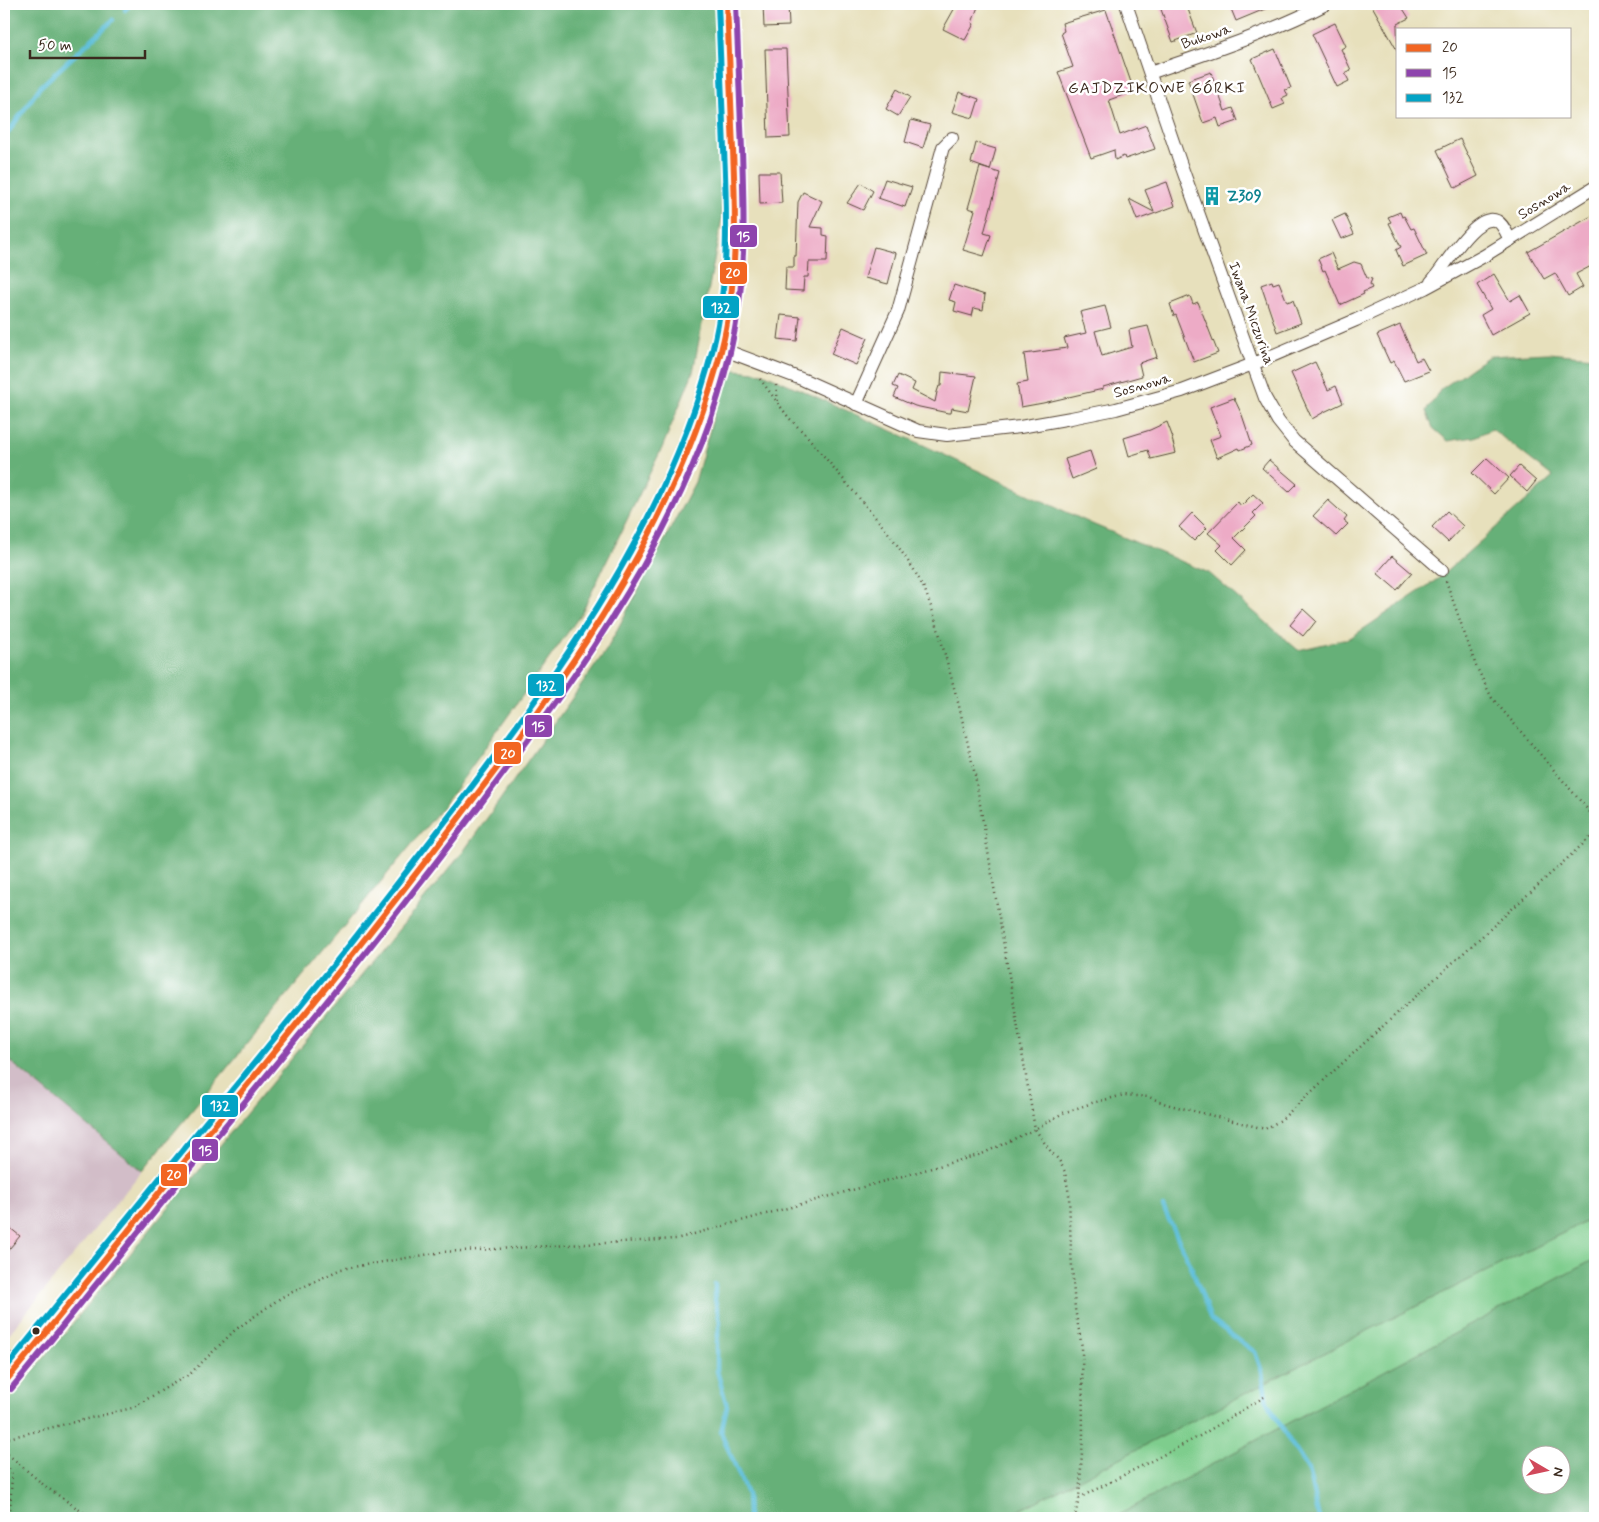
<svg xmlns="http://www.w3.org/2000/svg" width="1599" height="1522" font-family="Mynerve,sans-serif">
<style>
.industrial{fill:#d2bdc8}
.green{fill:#7ecd8d;stroke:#5c7c56}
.forest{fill:#66b078;stroke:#506d4b;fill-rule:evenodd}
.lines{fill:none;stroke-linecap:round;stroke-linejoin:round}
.stream{stroke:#5abdd8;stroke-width:4.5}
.building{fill:#edabc6}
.service-casing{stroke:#554536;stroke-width:8}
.minor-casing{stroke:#554536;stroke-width:14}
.primary-casing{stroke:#554536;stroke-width:22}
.path{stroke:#554536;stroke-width:2.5;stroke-dasharray:1 4;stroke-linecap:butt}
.service{stroke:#fff;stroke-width:6}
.minor{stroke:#fff;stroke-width:12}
.primary{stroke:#fff;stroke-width:20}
.bus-1-casing{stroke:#fff;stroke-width:10}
.bus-2-casing{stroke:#fff;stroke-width:10}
.bus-3-casing{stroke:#fff;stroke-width:10}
.bus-1{stroke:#f26522;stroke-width:6}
.bus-2{stroke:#8e44ad;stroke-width:6}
.bus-3{stroke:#03a3c5;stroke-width:6}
.bus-dot{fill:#3b2a1e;stroke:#fff;stroke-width:2}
.labels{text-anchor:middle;stroke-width:5;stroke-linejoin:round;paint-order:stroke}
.street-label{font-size:15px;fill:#3b2a1e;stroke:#fff}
.culture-label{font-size:15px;font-weight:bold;fill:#0d838f;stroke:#fff;text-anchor:start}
.neighbourhood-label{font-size:16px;letter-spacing:1px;fill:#3b2a1e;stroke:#fff}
.line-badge{stroke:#fff;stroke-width:2}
.badge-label{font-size:14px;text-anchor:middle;font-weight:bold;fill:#fff}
</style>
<rect width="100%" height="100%" fill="#fff"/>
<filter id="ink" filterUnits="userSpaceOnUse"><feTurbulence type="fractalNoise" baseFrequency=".02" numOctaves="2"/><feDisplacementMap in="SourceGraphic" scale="10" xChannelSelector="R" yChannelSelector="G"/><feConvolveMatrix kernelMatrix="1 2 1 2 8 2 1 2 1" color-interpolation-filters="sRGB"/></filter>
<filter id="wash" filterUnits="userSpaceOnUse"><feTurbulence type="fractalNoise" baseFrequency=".0096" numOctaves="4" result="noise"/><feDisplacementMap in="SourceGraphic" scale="20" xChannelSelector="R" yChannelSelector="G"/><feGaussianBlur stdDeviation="1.12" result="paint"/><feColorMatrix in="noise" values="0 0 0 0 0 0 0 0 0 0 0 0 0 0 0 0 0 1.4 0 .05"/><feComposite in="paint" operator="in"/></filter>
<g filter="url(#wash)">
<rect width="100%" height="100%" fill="#e7e0bc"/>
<polygon class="industrial" points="4,1056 142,1171 4,1340"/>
<polygon class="green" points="1595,1217 1595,1259 1375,1376 1113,1518 1004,1518 1361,1334"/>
<g class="forest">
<polygon points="4,4 716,4 722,218 693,372 662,448 581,614 445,804 142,1171 4,1056"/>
<polygon points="1548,353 1595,357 1595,1217 1361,1334 1004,1518 4,1518 4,1406 463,852 607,649 695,482 727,369 763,373 919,443 1092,524 1209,573 1298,650 1350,638 1439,578 1553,477 1492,429 1474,437 1448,441 1433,428 1426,411 1441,389 1489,356"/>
<path d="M1595,1259v259h-482l262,-142zM1532,1454h30v30h-30z"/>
</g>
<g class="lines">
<g class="stream">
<polyline points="125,10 131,4"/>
<polyline points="4,142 7,134 40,87 113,20"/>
<polyline points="1163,1207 1191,1266 1211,1320 1255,1352 1262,1372 1267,1402 1289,1440 1308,1469 1319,1518"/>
<polyline points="715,1284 715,1299 720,1322 717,1342 717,1371 727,1406 721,1432 747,1494 748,1518"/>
</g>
</g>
<g id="blocks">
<g class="building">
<polygon points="763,4 788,4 789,26 764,27"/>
<polygon points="957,4 979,4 972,23 974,24 965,40 943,29"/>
<polygon points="1159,4 1186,4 1197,33 1173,42"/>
<polygon points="1229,4 1277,4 1236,21"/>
<polygon points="1371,4 1400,4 1409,18 1397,24 1398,52"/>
<polygon points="1106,10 1134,91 1109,100 1120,135 1146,125 1155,149 1125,159 1124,156 1115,160 1114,150 1091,158 1058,72 1073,67 1061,33 1064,31 1062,23"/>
<polygon points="1335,23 1346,46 1341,49 1351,70 1345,73 1349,81 1337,87 1312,34"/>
<polygon points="765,49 786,49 790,137 768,138"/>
<polygon points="1275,49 1291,88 1285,90 1288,95 1282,98 1285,104 1273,109 1252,59"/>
<polygon points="1211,72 1225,111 1233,108 1238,121 1220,127 1217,118 1203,123 1188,80"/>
<polygon points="897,89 910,97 898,116 886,109"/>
<polygon points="959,92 979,99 973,118 952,112"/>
<polygon points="911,120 930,125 923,148 905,142"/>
<polygon points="1460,139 1478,176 1455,188 1437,150"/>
<polygon points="976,143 996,149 990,170 1000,173 984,233 991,235 984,256 963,250 975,210 968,208 980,167 990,170 971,163"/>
<polygon points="759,172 780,172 782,203 760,204"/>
<polygon points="885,179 912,187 905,207 878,198"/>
<polygon points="1167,182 1175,206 1137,220 1129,199 1154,212 1145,190"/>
<polygon points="861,183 873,191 863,210 847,203"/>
<polygon points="803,192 822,201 810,227 823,228 823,235 828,236 827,262 809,262 808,277 804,277 803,291 785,290 786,267 794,267 794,256 796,256 798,202"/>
<polygon points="1400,212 1402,217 1404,216 1411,229 1414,228 1427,255 1403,266 1396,250 1401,247 1389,223 1391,222 1388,217"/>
<polygon points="1345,214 1354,234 1341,239 1332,220"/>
<polygon points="1595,214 1595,264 1576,274 1583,287 1568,296 1555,273 1544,279 1528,252"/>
<polygon points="874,247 896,253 888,284 865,278"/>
<polygon points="1331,253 1338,269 1354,262 1361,264 1367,278 1372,279 1370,284 1372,288 1363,292 1364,294 1340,305 1325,270 1323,271 1318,259"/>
<polygon points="1494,274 1510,301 1520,295 1530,313 1491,335 1481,315 1491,309 1477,285"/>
<polygon points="1272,281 1273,284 1279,282 1287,302 1293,300 1301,323 1277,332 1261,285"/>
<polygon points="954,285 985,295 983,310 974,308 972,316 954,311 956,302 949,300"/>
<polygon points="1190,296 1193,304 1198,302 1218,353 1194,362 1176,315 1174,316 1170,304"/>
<polygon points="1105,306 1111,327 1095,331 1102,356 1132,347 1129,330 1148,326 1157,357 1139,363 1142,376 1103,387 1103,389 1043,403 1021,407 1017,384 1028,382 1024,354 1067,348 1064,338 1086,333 1080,312"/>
<polygon points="781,315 800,317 797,341 778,339"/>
<polygon points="1400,325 1416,361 1422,358 1429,371 1404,381 1394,361 1390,363 1377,335"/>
<polygon points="843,327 868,338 856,365 831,354"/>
<polygon points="1315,362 1328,390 1336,386 1343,403 1324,412 1312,419 1291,373"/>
<polygon points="942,372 976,376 968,411 952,408 951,413 948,413 915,406 894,397 898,388 893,386 898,375 915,383 912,390 935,402 937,392 939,386 941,386"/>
<polygon points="1234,398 1242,415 1252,445 1240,450 1239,448 1217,458 1210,440 1221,436 1210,407"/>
<polygon points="1167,422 1173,438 1172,439 1176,453 1151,459 1148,450 1129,456 1124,438 1150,430"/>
<polygon points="1090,451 1096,469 1072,479 1065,459"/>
<polygon points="1487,458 1509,478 1494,494 1472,473"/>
<polygon points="1269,460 1297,484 1289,492 1262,468"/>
<polygon points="1519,466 1536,481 1527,492 1510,476"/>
<polygon points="1253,494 1263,503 1253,513 1256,516 1234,538 1246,550 1232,565 1217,550 1222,545 1208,533 1238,502 1241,506"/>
<polygon points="1328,500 1347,517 1344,521 1348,524 1336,536 1313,516"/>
<polygon points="1447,511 1463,526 1448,542 1432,527"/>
<polygon points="1192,513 1207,528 1194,541 1179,527"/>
<polygon points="1392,556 1412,573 1397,590 1377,573"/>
<polygon points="1303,609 1316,621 1309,630 1308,630 1303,636 1290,625"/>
<polygon points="4,1223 20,1236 4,1255"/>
</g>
</g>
</g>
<g filter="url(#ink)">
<use href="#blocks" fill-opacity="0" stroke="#554536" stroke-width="1"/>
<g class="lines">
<g class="service-casing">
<polyline id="service" points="4,1352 19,1363"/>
</g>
<g class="minor-casing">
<g id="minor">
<polyline points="1126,4 1181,165 1265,398 1278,421 1294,441 1442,570"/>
<path d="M1150,73c60,-21 120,-40 176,-69"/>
<path d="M1431,282c12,-12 44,-71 66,-61 6,3 10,13 13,19"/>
<polyline points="722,349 804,380 918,431 947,435 1020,427 1071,418 1116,409 1182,391 1253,364 1356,320 1425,288 1484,256 1595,187"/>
<polyline points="856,404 898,311 943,147 952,138"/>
</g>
</g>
<g class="primary-casing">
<path id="primary" d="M4,1383c54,-64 106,-130 159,-195 72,-87 144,-175 214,-264 49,-62 96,-124 143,-187 86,-118 166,-243 201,-386 17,-65 15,-134 12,-201 -2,-49 -4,-98 -6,-146"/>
</g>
<g class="path">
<polyline points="760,379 789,418 807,436 891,536 914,570 925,590 935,618 959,706 975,775 1035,1129 1051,1152 1059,1160 1065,1172 1069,1195 1071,1252 1075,1309 1082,1347 1083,1437 1079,1498 1075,1518"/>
<polyline points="776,385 778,402"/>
<polyline points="1446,581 1476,666 1492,698 1595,818"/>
<path d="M4,1439l128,-31 59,-35 44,-43 47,-33 59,-28 101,-17 234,-13 306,-85 53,-25 28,-16 29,-10 32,-8 25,2 17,7 99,25 16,-9c104,-97 210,-191 314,-287"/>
<polyline points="4,1451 45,1486 91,1518"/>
<polyline points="4,1460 12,1474 10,1511 6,1518"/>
<polyline points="1079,1498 1198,1437 1264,1397"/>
</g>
<use href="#service" class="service"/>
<use href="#minor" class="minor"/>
<use href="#primary" class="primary"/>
<g class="bus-1-casing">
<path id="bus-1" d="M4,1383c54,-64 106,-130 159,-195 68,-83 137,-167 204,-252 42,-53 83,-106 124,-160 97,-129 189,-266 230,-425 17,-66 15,-134 12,-201 -2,-49 -4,-97 -6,-146"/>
</g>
<g class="bus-2-casing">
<path id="bus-2" d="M11,1389c54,-65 106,-131 159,-196 67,-82 135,-163 200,-246 44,-56 87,-111 129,-168 101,-134 204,-283 236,-450 11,-59 9,-119 7,-179 -2,-49 -4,-97 -6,-146"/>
</g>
<g class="bus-3-casing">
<path id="bus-3" d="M4,1370c51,-62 101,-125 152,-187 68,-83 136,-165 202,-249 43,-55 86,-110 127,-165 96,-128 188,-264 228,-421 16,-65 14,-133 11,-199 -2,-48 -4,-97 -6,-145"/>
</g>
<use href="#bus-1" class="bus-1"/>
<use href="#bus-2" class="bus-2"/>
<use href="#bus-3" class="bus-3"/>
</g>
</g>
<defs>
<g id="building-bare" transform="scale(1.5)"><path d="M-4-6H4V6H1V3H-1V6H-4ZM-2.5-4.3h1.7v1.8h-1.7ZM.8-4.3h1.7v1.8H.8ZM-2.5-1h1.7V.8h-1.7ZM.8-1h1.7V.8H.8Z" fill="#0f9aa8" stroke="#fff" stroke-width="2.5" paint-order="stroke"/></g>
</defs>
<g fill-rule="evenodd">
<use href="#building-bare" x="1212" y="196"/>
</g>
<circle class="bus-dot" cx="36" cy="1331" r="4.5"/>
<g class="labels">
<g class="street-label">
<text transform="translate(1206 36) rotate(-19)" y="5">Bukowa</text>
<text transform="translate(1544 200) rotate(-32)" y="5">Sosnowa</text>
<text transform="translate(1252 313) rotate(70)" y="5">Iwana Miczurina</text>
<text transform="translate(1142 385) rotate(-16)" y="5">Sosnowa</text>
</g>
<g class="culture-label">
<text x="1227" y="201">Z309</text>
</g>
<g class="neighbourhood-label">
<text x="1157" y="93">GAJDZIKOWE GÓRKI</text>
</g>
</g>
<g class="line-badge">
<rect x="729" y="224" width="29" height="24" rx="5" fill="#8e44ad"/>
<rect x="719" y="261" width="29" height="24" rx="5" fill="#f26522"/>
<rect x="702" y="295" width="38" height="24" rx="5" fill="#03a3c5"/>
<rect x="527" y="673" width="38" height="24" rx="5" fill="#03a3c5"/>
<rect x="524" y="714" width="29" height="24" rx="5" fill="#8e44ad"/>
<rect x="493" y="741" width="29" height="24" rx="5" fill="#f26522"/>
<rect x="201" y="1094" width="38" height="24" rx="5" fill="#03a3c5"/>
<rect x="191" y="1138" width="28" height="24" rx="5" fill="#8e44ad"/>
<rect x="160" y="1163" width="28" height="24" rx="5" fill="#f26522"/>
</g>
<g class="badge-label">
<text x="743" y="241">15</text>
<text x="733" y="277">20</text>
<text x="721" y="312">132</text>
<text x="546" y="690">132</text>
<text x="538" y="731">15</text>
<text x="508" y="758">20</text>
<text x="220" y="1110">132</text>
<text x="205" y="1155">15</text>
<text x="174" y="1179">20</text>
</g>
<rect width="1599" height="1522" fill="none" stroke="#fff" stroke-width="20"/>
<rect x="1396" y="28" width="175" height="90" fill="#ffffff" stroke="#b1aaa5"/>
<rect x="1406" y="44" width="25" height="8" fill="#f26522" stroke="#b1aaa5"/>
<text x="1442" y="52" font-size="15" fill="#3b2a1e">20</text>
<rect x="1406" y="69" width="25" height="8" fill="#8e44ad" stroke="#b1aaa5"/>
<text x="1442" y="78" font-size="15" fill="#3b2a1e">15</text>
<rect x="1406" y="94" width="25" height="8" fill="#03a3c5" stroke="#b1aaa5"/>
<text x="1442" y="102" font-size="15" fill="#3b2a1e">132</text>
<g transform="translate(1546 1470) rotate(99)"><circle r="24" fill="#ffffff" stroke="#b1aaa5"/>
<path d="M0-4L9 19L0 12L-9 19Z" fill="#d1495b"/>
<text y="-8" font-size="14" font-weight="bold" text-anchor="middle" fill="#3b2a1e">N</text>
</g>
<path d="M30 50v8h115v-8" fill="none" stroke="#3b2a1e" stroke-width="2.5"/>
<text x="38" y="50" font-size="15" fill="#3b2a1e" stroke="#ffffff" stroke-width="4" paint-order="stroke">50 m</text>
</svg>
